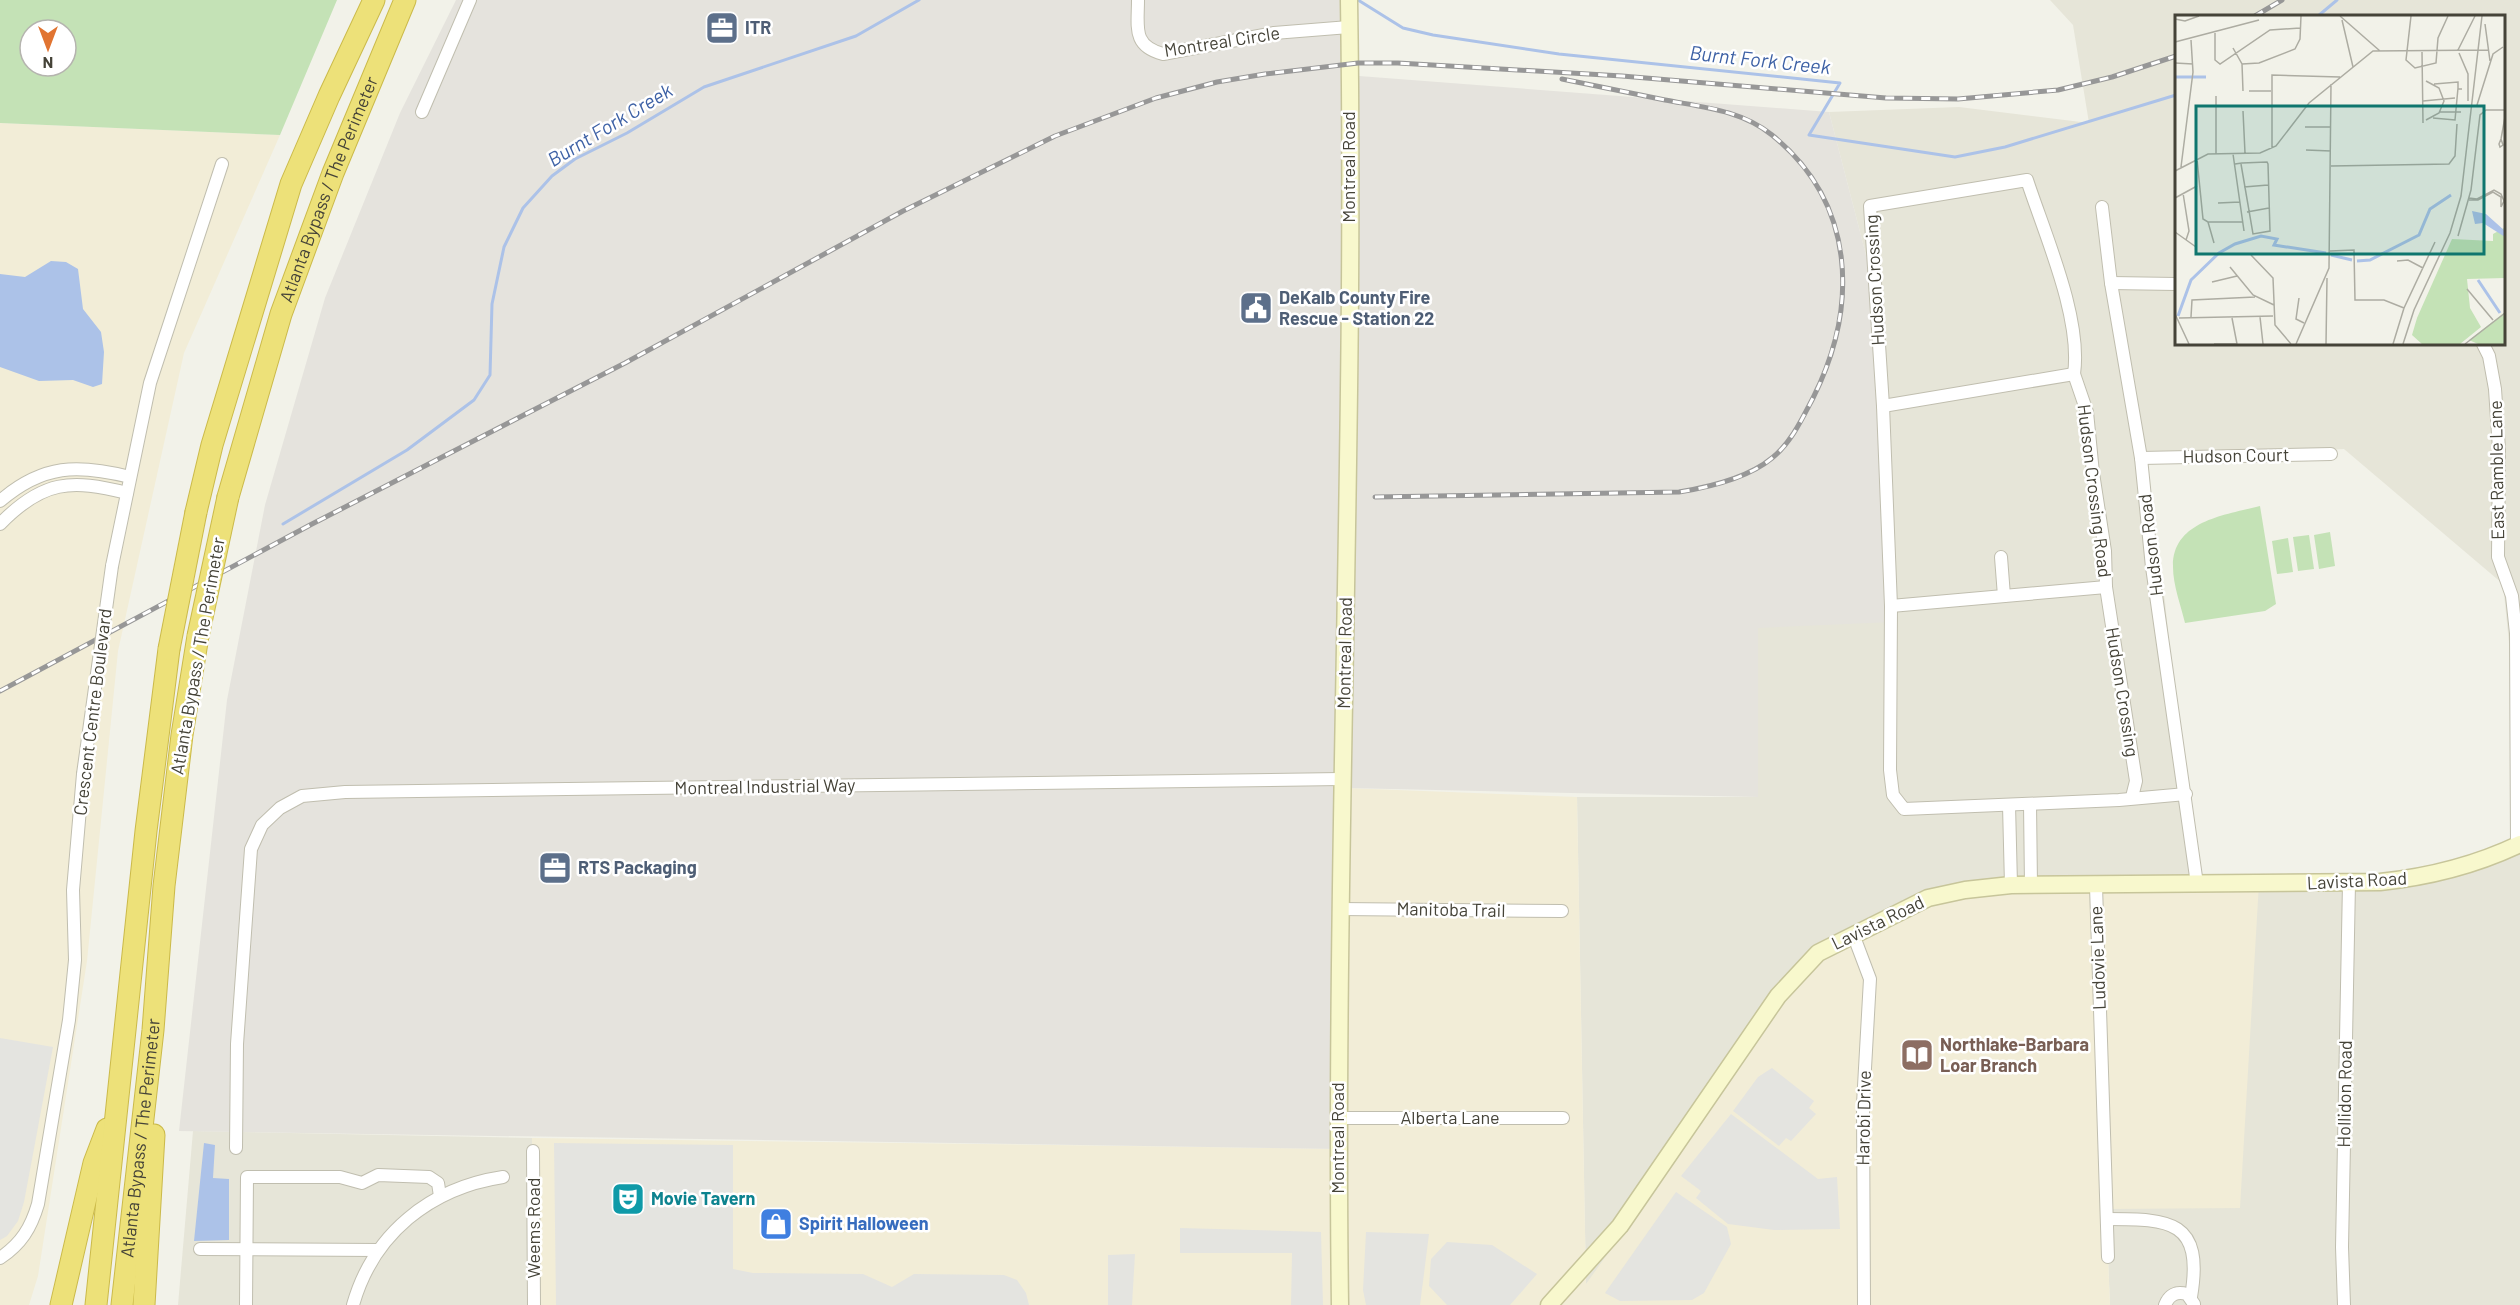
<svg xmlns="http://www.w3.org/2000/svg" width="2520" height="1305" font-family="Barlow,sans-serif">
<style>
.residential{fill:#e6e5d8;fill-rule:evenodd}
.commercial{fill:#f2edd7}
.industrial{fill:#e5e3dd}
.green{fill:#c4e2b6;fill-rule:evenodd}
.parking{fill:#e4e4e0}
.water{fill:#acc2e8}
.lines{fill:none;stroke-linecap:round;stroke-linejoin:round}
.stream{stroke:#acc2e8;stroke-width:3}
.street-casing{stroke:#c0beaf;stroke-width:14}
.secondary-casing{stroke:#c7c59a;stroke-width:19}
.highway-casing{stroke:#cbba4a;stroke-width:23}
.street{stroke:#fff;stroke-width:12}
.secondary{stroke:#f8f8cd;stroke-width:16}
.highway{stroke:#ede179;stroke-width:21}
.rail-casing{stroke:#979797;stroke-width:5}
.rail{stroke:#fff;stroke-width:3;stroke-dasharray:9;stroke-linecap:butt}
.street-bridge-casing{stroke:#c0beaf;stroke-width:14;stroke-linecap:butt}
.highway-bridge-casing{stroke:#cbba4a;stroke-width:23;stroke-linecap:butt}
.street-bridge{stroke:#fff;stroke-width:12}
.highway-bridge{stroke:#ede179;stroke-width:21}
.labels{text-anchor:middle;stroke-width:5;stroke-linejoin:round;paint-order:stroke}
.service-label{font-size:18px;font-weight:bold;fill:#4e5e75;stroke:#fff;text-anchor:start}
.street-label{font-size:18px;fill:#454338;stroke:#fff}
.education-label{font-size:18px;font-weight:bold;fill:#785e54;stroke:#fff;text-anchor:start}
.culture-label{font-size:18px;font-weight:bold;fill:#0d838f;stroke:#fff;text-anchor:start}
.shop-label{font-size:18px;font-weight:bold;fill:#366cbe;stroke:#fff;text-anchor:start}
.water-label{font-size:20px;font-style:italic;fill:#3d61a5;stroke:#fff}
.inset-river{fill:none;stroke:#acc2e8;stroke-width:3}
.inset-road{fill:none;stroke:#adaca2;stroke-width:1.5}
.view{fill:#0f766e;fill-opacity:0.15;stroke:#0f766e;stroke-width:3}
.inset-edge{fill:none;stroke:#454338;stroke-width:3}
</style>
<rect width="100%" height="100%" fill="#f2f2e9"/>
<g class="residential">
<path d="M2050,0h470v751l-17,-167 -159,-135 -205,11 26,141 28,282 -435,131 -75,135 -97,136 -9,-488h181v-169l120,-238 -11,-131 -38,-147 130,-5 130,16 -16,-98zM2176,16h328v328h-328z"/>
<polygon points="2520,843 2520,1305 2110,1305 2106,1209 2259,883 2350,888"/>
<polygon points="193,1131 532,1138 534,1305 178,1305"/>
</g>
<g class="commercial">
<polygon points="0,123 280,135 184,353 118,651 87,961 38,1276 29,1305 0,1305"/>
<polygon points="1346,788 1577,797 1586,1284 1683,1149 1758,1014 1819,954 1883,916 2014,883 2259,883 2240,1208 2106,1209 2110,1305 533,1305 532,1138 1341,1149"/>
</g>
<polygon class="industrial" points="456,0 1349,0 1346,75 1829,112 1867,259 1894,622 1758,628 1758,797 1346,788 1341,1149 179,1131 227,700 265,505 325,298 400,113"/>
<g class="green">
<path d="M0,0h337l-57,135 -280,-12zM30,30h36v36h-36z"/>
<path d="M2260,506l16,98 -11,7 -80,12c-4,-17 -12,-38 -12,-56 -1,-46 52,-52 87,-61z"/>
<polygon points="2330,532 2335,566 2319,569 2314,535"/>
<polygon points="2309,535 2314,569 2298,571 2293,537"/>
<polygon points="2288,538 2293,572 2277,574 2272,541"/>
</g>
<g class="parking">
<polygon points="0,1038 53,1047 24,1202 18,1221 7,1236 0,1240"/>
<polygon points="1772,1068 1814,1101 1809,1108 1816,1114 1791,1141 1786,1138 1779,1146 1733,1111 1758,1077"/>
<polygon points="1731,1114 1818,1179 1837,1177 1840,1229 1774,1230 1728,1224 1696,1198 1701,1191 1681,1176"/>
<polygon points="554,1143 733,1145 733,1269 753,1273 863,1274 892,1287 914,1274 1004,1275 1017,1280 1026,1293 1029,1305 556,1305"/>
<polygon points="1676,1192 1727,1227 1731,1244 1704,1293 1692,1300 1620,1301 1605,1293"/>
<polygon points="1180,1228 1321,1232 1323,1305 1291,1305 1292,1253 1180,1253"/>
<polygon points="1366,1232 1429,1234 1420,1305 1366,1305 1363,1290"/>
<polygon points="1447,1242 1492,1245 1537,1274 1510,1305 1447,1305 1429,1286 1431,1259"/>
<polygon points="1135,1254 1132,1305 1108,1305 1108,1255"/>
</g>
<g class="water">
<polygon points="51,261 66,262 78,269 83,309 101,332 104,352 102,384 93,387 73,380 39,381 0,367 0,274 25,277"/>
<polygon points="204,1143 215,1145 213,1178 229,1179 229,1240 194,1241"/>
</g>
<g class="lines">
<g class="stream">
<polyline points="1358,0 1403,28 1433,35 1559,54 1840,83 1809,135 1955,157 2005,147 2176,95"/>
<polyline points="2318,16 2337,0"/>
<polyline points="283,524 407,450 474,400 490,375 492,304 504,247 523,208 552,176 575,159 627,133 704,87 856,36 919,0"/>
</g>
<g class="street-casing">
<g id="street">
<path d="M1138,0c0,27 -6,46 25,54l111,-21 75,-6"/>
<polyline points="422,112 470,0"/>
<polyline points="2102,207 2111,283 2141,458 2152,567 2197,884"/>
<polyline points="2111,283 2176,284"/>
<polyline points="2483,344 2489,356 2495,389 2499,449 2498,557 2512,596 2516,633 2517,846"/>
<path d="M2074,374c8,-56 -29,-139 -47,-194l-157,26 13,200 8,200 -1,164 3,25 11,14 215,-9 67,-6"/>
<polyline points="2074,374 2087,412 2093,473 2105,551 2106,587 2136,781 2132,797"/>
<polyline points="1883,406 2074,374"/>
<polyline points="2141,458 2331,454"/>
<path d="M0,501c43,-37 78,-37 130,-24"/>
<path d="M0,524c43,-44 71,-45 127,-31"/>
<polyline points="2001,557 2004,596"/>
<polyline points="112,566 150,383 222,164"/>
<polyline points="1891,606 2106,587"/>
<polyline points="2030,804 2031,886"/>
<polyline points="2009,805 2011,885"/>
<polyline points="2096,886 2108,1257"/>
<polyline points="1339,909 1562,911"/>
<polyline points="1853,934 1870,979 1863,1104 1864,1305"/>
<polyline points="1338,1118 1563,1118"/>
<polyline points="236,1148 237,1044 251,849 262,825 280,808 302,796 345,792 1341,779"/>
<polyline points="533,1151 534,1305"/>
<path d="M2107,1219c63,0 97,1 84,78"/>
<polyline points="200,1249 378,1250"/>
<path d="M0,1258c21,-14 31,-30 38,-54l31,-184 6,-60 -2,-70 10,-116"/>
<polyline points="246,1305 247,1177 340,1177 362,1183 378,1175 429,1177 438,1183 440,1196"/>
<path d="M353,1305c20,-71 77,-117 150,-128"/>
<path d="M2165,1305c4,-10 11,-14 22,-11l7,10"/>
<polyline points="2344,1305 2342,1247 2349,883"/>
</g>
</g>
<g class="secondary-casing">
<g id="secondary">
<path d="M1340,1305c-6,-435 16,-870 9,-1305"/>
<path d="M1549,1305l71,-79 158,-230 40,-43 110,-55 37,-8 46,-5 369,-3c48,-5 96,-17 140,-38"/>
</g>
</g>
<g class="highway-casing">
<g id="highway">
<path id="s1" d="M228,497l53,-183 52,-141 72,-173"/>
<polyline points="196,512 212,445 291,184 329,96 374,0"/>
<polyline points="61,1305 94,1163 107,1129"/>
<polyline points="96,1305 146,831 169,649"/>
<path id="s2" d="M122,1305l31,-275 11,-144 18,-151 16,-99"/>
<polyline points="144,1305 154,1135"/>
</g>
</g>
<use href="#street" class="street"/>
<use href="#secondary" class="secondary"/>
<use href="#highway" class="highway"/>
<g class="rail-casing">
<g id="rail">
<polyline points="2255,16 2282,0"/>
<path d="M1375,497l304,-5c31,-5 69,-14 93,-34 19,-15 30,-39 41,-60 46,-92 43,-195 -41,-263 -31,-25 -70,-28 -107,-35 -34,-7 -69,-14 -103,-21"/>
<polyline points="0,691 312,524 625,363 903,211 1055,136 1156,98 1217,82 1265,74 1358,63 1398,63 1622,76 1886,98 1958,99 2058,90 2112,77 2176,56"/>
</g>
</g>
<use href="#rail" class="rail"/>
<g class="street-bridge-casing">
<polyline id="street-bridge" points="83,774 112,566"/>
</g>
<g class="highway-bridge-casing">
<g id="highway-bridge">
<polyline points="198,636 228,497"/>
<polyline points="169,649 196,512"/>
</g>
</g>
<use href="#street-bridge" class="street-bridge"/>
<use href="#highway-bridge" class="highway-bridge"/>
</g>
<defs>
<g id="office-square" transform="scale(1.725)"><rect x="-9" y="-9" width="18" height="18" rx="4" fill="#5c6f8a" stroke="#fff"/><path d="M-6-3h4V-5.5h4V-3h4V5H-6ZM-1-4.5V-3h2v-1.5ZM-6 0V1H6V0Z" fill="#fff"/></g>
<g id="civic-square" transform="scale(1.725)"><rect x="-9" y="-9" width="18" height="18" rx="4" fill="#5c6f8a" stroke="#fff"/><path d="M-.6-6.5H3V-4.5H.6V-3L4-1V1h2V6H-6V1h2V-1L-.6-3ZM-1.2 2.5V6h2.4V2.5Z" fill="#fff"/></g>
<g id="library-square" transform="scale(1.725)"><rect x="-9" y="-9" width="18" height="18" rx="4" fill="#8d6e63" stroke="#fff"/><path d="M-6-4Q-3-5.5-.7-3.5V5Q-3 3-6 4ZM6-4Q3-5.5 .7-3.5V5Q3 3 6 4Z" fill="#fff"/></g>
<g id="theatre-square" transform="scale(1.725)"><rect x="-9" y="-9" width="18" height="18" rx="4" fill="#0f9aa8" stroke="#fff"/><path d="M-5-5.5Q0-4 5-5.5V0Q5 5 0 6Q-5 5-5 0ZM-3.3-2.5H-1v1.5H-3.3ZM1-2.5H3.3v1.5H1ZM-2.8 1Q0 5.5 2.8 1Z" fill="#fff"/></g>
<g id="shop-square" transform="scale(1.725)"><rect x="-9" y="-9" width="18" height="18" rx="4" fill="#3f7fe0" stroke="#fff"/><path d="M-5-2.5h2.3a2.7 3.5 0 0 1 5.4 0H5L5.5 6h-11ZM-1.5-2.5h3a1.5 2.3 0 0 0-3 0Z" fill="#fff"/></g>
</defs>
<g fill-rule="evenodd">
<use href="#office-square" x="722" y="28"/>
<use href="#civic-square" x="1256" y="308"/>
<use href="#office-square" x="555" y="868"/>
<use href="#library-square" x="1917" y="1055"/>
<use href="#theatre-square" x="628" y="1199"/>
<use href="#shop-square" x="776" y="1224"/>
</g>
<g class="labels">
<g class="service-label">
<text x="745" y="34">ITR</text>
<text x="1279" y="304">DeKalb County Fire<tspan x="1279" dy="21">Rescue - Station 22</tspan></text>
<text x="578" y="874">RTS Packaging</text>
</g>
<g class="street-label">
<text transform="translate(1222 42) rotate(-9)" y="6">Montreal Circle</text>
<text transform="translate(1349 167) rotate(-90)" y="6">Montreal Road</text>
<text dy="6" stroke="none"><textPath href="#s1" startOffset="324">Atlanta Bypass / The Perimeter</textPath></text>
<text transform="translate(1875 280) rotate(-93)" y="6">Hudson Crossing</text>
<text transform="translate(2236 456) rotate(-1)" y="6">Hudson Court</text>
<text transform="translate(2497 470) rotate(-91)" y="6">East Ramble Lane</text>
<text transform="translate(2094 491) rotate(83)" y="6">Hudson Crossing Road</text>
<text transform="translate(2151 545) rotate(-97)" y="6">Hudson Road</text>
<text transform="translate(1345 653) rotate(-89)" y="6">Montreal Road</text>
<text transform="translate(198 656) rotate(-80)" y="6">Atlanta Bypass / The Perimeter</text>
<text transform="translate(2122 692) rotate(81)" y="6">Hudson Crossing</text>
<text transform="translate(93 712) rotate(-83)" y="6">Crescent Centre Boulevard</text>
<text transform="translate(765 787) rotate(-1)" y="6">Montreal Industrial Way</text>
<text transform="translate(2357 881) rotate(-3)" y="6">Lavista Road</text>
<text transform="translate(1451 910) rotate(1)" y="6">Manitoba Trail</text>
<text transform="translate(1878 923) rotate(-26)" y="6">Lavista Road</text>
<text transform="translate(2098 958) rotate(-92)" y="6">Ludovie Lane</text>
<text transform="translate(2345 1094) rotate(-89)" y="6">Hollidon Road</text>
<text x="1450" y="1124">Alberta Lane</text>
<text transform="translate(1864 1118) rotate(-89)" y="6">Harobi Drive</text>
<text dy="6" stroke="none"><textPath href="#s2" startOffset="168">Atlanta Bypass / The Perimeter</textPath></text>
<text transform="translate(1338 1138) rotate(-90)" y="6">Montreal Road</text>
<text transform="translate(534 1228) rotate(-90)" y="6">Weems Road</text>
</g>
<g class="education-label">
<text x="1940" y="1051">Northlake-Barbara<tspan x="1940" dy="21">Loar Branch</tspan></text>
</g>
<g class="culture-label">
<text x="651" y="1205">Movie Tavern</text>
</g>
<g class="shop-label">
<text x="799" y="1230">Spirit Halloween</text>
</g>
<g class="water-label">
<text transform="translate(1760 60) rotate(6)" y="7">Burnt Fork Creek</text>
<text transform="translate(610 125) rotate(-31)" y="7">Burnt Fork Creek</text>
</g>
</g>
<g transform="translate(2175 15)">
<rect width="330" height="330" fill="#f2f2e9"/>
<path d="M329,213l1,50 -38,1 3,29 11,19 -21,17h-38l-10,-9 5,-17 35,-79 41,2v-7zM330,297v32h-27l-9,-4z" fill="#c4e2b6"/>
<path d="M297,196l14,3 19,17v6l-22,-14 -8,1z" fill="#acc2e8"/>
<path class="inset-river" d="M0,62h31M156,240l21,5M182,246l13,-1 49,-25 11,-26 21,-14M303,265l22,33M3,301l13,-36 28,-27 16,-9 26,-8 16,3 -3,6 52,8"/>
<path class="inset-road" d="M165,1l40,35M236,1l-5,44 9,8 21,-5 2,-25 10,-22M0,4l10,2 14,-5M167,5l11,47M310,9l5,37M40,18v27l5,4 50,-34 30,-2M0,27l84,-22M58,33l9,16 1,27M283,35l17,-34M247,37l1,71M284,38l9,21v27M0,48l18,1M67,49l17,-1 36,-14 5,-10 1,-23M251,66l13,7 5,13 -5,12 -13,7M259,69l24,-2v7h4M74,76h22M248,86l32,-3M302,90l16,-51 10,-7M68,96l2,42M265,97h21M258,103l22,2 3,-32M130,112h26M326,124l4,-22M326,124l2,6 -3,2 -1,-3zM97,133v-73l68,2M131,135l25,1M41,139v-58M58,139l11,77M22,144l6,60 5,3h35M60,149l7,-1 25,-1 1,2 2,67 -17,3 -12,-70M156,151l118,-2 6,-8 2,-32M6,152l12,-95 -2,-32M0,156l33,-17 52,-1 16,-7 33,-43 64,-52 116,-1M69,172l24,-2M8,178l6,38 -3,9M0,183l22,-12M294,185h9l15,-8 8,5v10l3,-6 -3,-7 -7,-4 -17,9 -8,-1M43,188l22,-1M72,197l22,-4M33,207l6,21M0,217l21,15M283,221l13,-46 9,-75 6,-5h19M155,236l24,-1 1,50h29l20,8M76,240l22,23 2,47 16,19M222,246l11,-1 15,8M55,252l23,28 21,10M37,267l25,-6M292,274l26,31M124,283l-3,21 8,4M0,299l14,30M16,302l1,-17 63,-3M85,302l3,27M4,303l94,-2M57,303l5,26M39,329h23M121,329l33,-76 2,-184M151,329l1,-66M218,329l11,-36 31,-66M228,329l11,-34 36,-77 11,-37 21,-180M290,329l40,-31"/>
<path class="view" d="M21,91h288v148h-288z"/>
<rect width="330" height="330" class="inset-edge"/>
</g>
<g transform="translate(48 48) rotate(180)"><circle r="28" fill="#ffffff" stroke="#b5b4af" stroke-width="1.5"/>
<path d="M0-4.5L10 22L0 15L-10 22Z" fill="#e17431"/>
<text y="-9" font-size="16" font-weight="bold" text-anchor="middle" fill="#454338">N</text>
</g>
</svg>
